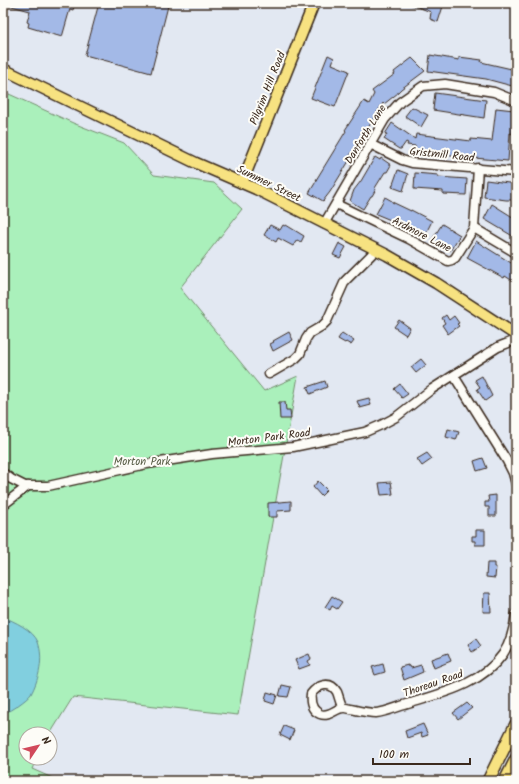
<svg xmlns="http://www.w3.org/2000/svg" width="519" height="784" font-family="Kalam,sans-serif">
<style>
.green{fill:#aaf0bb;stroke:#728d6c}
.water{fill:#81cfdf;stroke:#658d92}
.building{fill:#a3b9e7;stroke:#3b2a1e}
.lines{fill:none;stroke-linecap:round;stroke-linejoin:round}
.minor-casing{stroke:#3b2a1e;stroke-width:11}
.major-casing{stroke:#3b2a1e;stroke-width:13}
.highway-casing{stroke:#3b2a1e;stroke-width:14}
.minor{stroke:#fdfcf7;stroke-width:8}
.major{stroke:#f7e281;stroke-width:10}
.highway{stroke:#f7e281;stroke-width:11}
.labels{text-anchor:middle;stroke-width:4;stroke-linejoin:round;paint-order:stroke}
.street-label{font-size:11px;fill:#3b2a1e;stroke:#fdfcf7}
.park-label{font-size:11px;fill:#575c45;stroke:#fdfcf7}
</style>
<rect width="100%" height="100%" fill="#e2e8f2"/>
<filter id="ink" filterUnits="userSpaceOnUse"><feTurbulence type="fractalNoise" baseFrequency=".025" numOctaves="2"/><feDisplacementMap in="SourceGraphic" scale="8" xChannelSelector="R" yChannelSelector="G"/><feConvolveMatrix kernelMatrix="1 2 1 2 8 2 1 2 1" color-interpolation-filters="sRGB"/></filter>
<g filter="url(#ink)">
<polygon class="green" points="9,94 73,123 124,143 154,175 214,183 242,209 180,288 264,391 298,376 238,715 73,697 50,734 26,734 26,758 37,758 32,769 59,781 3,781 3,98"/>
<path class="water" d="M3,617c11,4 30,13 35,25 6,17 1,37 -7,52 -4,6 -21,17 -28,20z"/>
<g class="building">
<polygon points="8,3 75,3 73,10 70,9 62,37 28,27 29,23 27,22 30,11 8,5"/>
<polygon points="99,3 159,3 168,6 151,73 85,55"/>
<polygon points="407,3 444,3 438,22 430,19 431,12"/>
<polygon points="328,55 334,58 332,64 349,71 335,107 311,98"/>
<polygon points="430,55 459,60 459,57 482,60 481,62 516,70 516,87 486,79 428,71"/>
<polygon points="412,58 425,71 401,89 398,92 398,93 384,104 383,103 359,143 349,157 349,161 330,192 323,201 309,193 317,180 316,180 346,131 345,130 364,101 369,104 374,94 372,91 395,74 394,72"/>
<polygon points="435,93 486,100 484,118 433,110"/>
<polygon points="412,107 428,115 421,127 405,116"/>
<polygon points="496,108 514,110 512,134 510,133 508,161 418,153 419,152 415,152 415,146 407,145 408,143 406,142 401,149 399,149 384,139 387,134 385,134 392,123 415,139 416,134 471,141 471,139 492,141"/>
<polygon points="375,157 380,160 381,158 391,165 387,172 385,172 375,188 376,189 372,196 371,196 363,209 350,201 354,190 361,181"/>
<polygon points="398,170 408,174 403,191 392,187"/>
<polygon points="415,173 438,175 438,177 467,179 466,195 443,194 443,191 414,189"/>
<polygon points="486,180 516,184 516,200 506,200 484,197"/>
<polygon points="385,197 392,201 392,202 411,211 411,210 432,221 425,235 414,232 404,227 405,226 376,214"/>
<polygon points="492,204 516,219 516,238 484,219"/>
<polygon points="442,224 460,235 450,251 432,240"/>
<polygon points="270,225 280,230 283,225 285,226 286,225 304,236 301,242 297,240 293,246 278,238 276,242 264,235"/>
<polygon points="476,241 516,266 516,283 505,276 504,278 467,258"/>
<polygon points="339,243 346,247 340,258 333,255"/>
<polygon points="446,315 449,320 454,316 459,323 457,324 459,326 448,334 442,325 445,323 442,318"/>
<polygon points="399,320 410,328 406,335 394,327"/>
<polygon points="289,332 293,340 273,351 270,344 274,342 273,341"/>
<polygon points="342,333 354,341 351,345 346,342 345,343 338,339"/>
<polygon points="421,359 426,365 416,373 411,367"/>
<polygon points="482,376 492,396 485,401 477,389 480,387 475,380"/>
<polygon points="325,381 327,387 310,394 307,387"/>
<polygon points="400,384 408,394 402,398 394,389"/>
<polygon points="369,398 371,405 360,408 357,401"/>
<polygon points="279,402 285,402 286,410 290,410 291,419 280,419"/>
<polygon points="448,429 459,432 456,440 446,437"/>
<polygon points="427,453 432,459 422,466 417,459"/>
<polygon points="483,458 487,468 477,471 474,461"/>
<polygon points="318,481 327,490 321,496 313,487"/>
<polygon points="391,482 393,494 381,495 379,483"/>
<polygon points="496,495 496,516 489,516 489,507 485,507 485,502 489,502 488,496"/>
<polygon points="291,501 291,510 277,511 277,517 268,517 268,503"/>
<polygon points="476,530 485,530 485,545 475,545 475,541 472,541 472,536 476,536"/>
<polygon points="487,563 494,563 494,567 496,567 495,578 486,577"/>
<polygon points="484,593 490,593 491,612 483,612"/>
<polygon points="332,596 342,602 337,609 332,606 330,610 325,607"/>
<polygon points="476,639 481,646 472,652 468,645"/>
<polygon points="448,653 451,661 434,668 431,659"/>
<polygon points="309,654 311,659 308,661 310,665 299,669 295,660"/>
<polygon points="383,664 385,672 375,675 372,667"/>
<polygon points="408,665 408,666 410,666 411,668 421,665 423,672 404,680 400,667"/>
<polygon points="282,685 291,687 288,697 279,696"/>
<polygon points="267,692 277,695 274,704 265,701"/>
<polygon points="467,703 472,708 458,719 453,713"/>
<polygon points="423,724 428,735 422,737 421,733 407,738 405,731"/>
<polygon points="284,726 294,730 290,740 280,735"/>
</g>
<g class="lines">
<g class="minor-casing">
<g id="minor">
<polyline points="370,144 402,160 412,163 516,172"/>
<polyline points="336,204 409,239 439,256 448,261 452,260 455,258 474,228 478,168"/>
<polyline points="324,224 385,119 400,102 423,86 445,84 494,92 516,101"/>
<polyline points="474,228 516,253"/>
<polyline points="269,374 295,359 300,354 306,339 310,333 322,326 327,321 345,281 376,250"/>
<polyline points="454,376 507,461 513,473 516,484"/>
<polyline points="3,473 11,479 25,486 48,486 147,464 212,454 293,447 365,432 381,425 396,417 432,389 498,347 516,340"/>
<polyline points="3,505 28,486"/>
<path d="M343,708c-3,-5 -4,-11 -6,-16 -7,-12 -19,-7 -26,2 -1,8 0,16 9,20 10,4 17,-8 26,-6 10,2 19,5 30,5 11,-1 23,-7 35,-10 32,-10 71,-19 92,-49 8,-12 11,-25 13,-40"/>
</g>
</g>
<g class="major-casing">
<g id="major">
<polyline points="3,69 196,163 256,189 387,255 436,283 516,335"/>
<polyline points="242,183 314,3"/>
</g>
</g>
<g class="highway-casing">
<g id="highway">
<polyline points="488,781 516,724"/>
<polyline points="505,781 516,759"/>
</g>
</g>
<use href="#minor" class="minor"/>
<use href="#major" class="major"/>
<use href="#highway" class="highway"/>
</g>
</g>
<g class="labels">
<g class="street-label">
<text transform="translate(267 88) rotate(-68)" y="4">Pilgrim Hill Road</text>
<text transform="translate(365 134) rotate(-58)" y="4">Danforth Lane</text>
<text transform="translate(442 154) rotate(6)" y="4">Gristmill Road</text>
<text transform="translate(269 183) rotate(26)" y="4">Summer Street</text>
<text transform="translate(422 234) rotate(27)" y="4">Ardmore Lane</text>
<text transform="translate(269 437) rotate(-7)" y="4">Morton Park Road</text>
<text transform="translate(433 683) rotate(-19)" y="4">Thoreau Road</text>
</g>
<g class="park-label">
<text x="142" y="465">Morton Park</text>
</g>
</g>
<rect width="519" height="784" fill="none" stroke="#fdfcf7" stroke-width="16"/>
<rect x="8" y="8" width="503" height="768" fill="none" stroke="#3b2a1e" stroke-width="1.5" filter="url(#ink)"/>
<g transform="translate(38 746) rotate(55)"><circle r="19" fill="#fdfcf7" stroke="#afa8a0"/>
<path d="M0-3L7 15L0 10L-7 15Z" fill="#d1495b"/>
<text y="-6" font-size="11" font-weight="bold" text-anchor="middle" fill="#3b2a1e">N</text>
</g>
<path d="M373 758v6h97v-6" fill="none" stroke="#3b2a1e" stroke-width="2"/>
<text x="379" y="758" font-size="12" fill="#3b2a1e" stroke="#fdfcf7" stroke-width="3" paint-order="stroke">100 m</text>
</svg>
